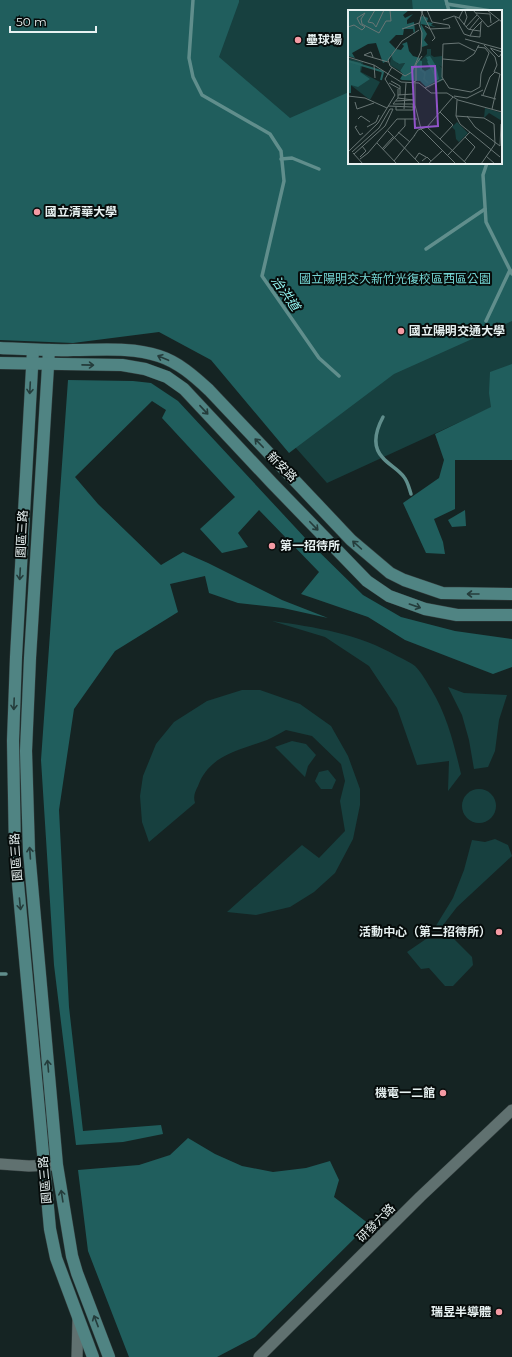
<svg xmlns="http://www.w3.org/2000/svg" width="512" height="1357" font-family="Montserrat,'Noto Sans TC',sans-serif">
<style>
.green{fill:#17403f;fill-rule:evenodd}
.forest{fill:#205e5d}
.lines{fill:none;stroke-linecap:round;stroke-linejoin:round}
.stream{stroke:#608e8c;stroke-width:3.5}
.street-casing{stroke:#343f3f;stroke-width:12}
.secondary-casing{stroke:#343f3f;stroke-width:13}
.street{stroke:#607170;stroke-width:11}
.secondary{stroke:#508483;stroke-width:12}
.oneway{stroke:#243c3b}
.poi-dot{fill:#f49aa3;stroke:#060c0b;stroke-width:1.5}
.labels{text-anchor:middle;stroke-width:4;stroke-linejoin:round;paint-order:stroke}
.poi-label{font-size:12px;font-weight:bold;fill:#e7f1f1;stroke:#060c0b;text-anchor:start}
.park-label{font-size:12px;fill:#75d6d4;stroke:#060c0b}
.street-label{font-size:12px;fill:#e7f1f1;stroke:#060c0b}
.water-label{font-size:13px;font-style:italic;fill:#95f6f3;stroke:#060c0b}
.inset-river{fill:none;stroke:#266361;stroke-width:2}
.inset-road{fill:none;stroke:#697675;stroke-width:1}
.view{fill:#9153c9;fill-opacity:0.15;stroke:#9153c9;stroke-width:2}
.inset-edge{fill:none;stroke:#e7f1f1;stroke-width:2}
</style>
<rect width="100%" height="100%" fill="#152423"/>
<g class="green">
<path d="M141,0h371v398l-185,85 -39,-44zM349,11h152v152h-152z"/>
<path d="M272,621c43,6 87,13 125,35 6,3 13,6 18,10 7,7 11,15 16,23 16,26 23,55 30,85l-13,17 1,-30 -32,4 -20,-57 -28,-42 -44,-29z"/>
<polygon points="448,687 464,693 507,695 499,720 495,751 488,767 474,769 469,740 462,715"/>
<path d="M242,690h18l40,14 31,22 17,30 12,33v16l-7,34 -18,34 -21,19 -24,15 -34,8 -29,-3 75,-67 17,13 26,-27 -5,-30 5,-20 -4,-17 -29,-28 -26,-6c-6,3 -12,7 -19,10 -27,10 -58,15 -69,46 -3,6 -5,10 -3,17l-46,39 -7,-20 -2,-26 3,-20 13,-32 18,-22 33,-21z"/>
<polygon points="292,741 306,744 316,755 308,766 305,777 275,747"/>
<polygon points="328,770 336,780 332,789 321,789 315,781 319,772"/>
<circle cx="479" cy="806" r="17"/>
<polygon points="495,839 508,845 512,856 457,907 440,929 434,929 453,898 464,870 472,840 485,842"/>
<polygon points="426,939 454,939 472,957 473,965 453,986 445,986 429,968 421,969 407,952"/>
</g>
<g class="forest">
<polygon points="0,0 239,0 239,2 219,57 290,118 349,92 349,163 501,163 501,11 413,11 412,0 512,0 512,321 394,374 289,453 211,360 159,332 73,343 0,340"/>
<polygon points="512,364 512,460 455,460 455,509 434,519 443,542 445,554 426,553 403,503 439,478 444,460 435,434 491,407 489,393 490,372"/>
<polygon points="68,380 133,381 151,383 178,401 307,540 363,595 401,617 455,631 512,639 512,667 493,674 405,640 368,617 301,594 319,572 259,510 238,533 248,547 222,553 200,529 235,497 162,418 166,410 152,401 75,477 98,504 161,565 183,552 208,563 282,600 328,618 283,608 238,603 209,593 205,576 170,584 178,612 115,651 74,709 59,810 69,1007 83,1131 161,1125 163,1134 123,1142 76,1145 54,965 41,760"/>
<polygon points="465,510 466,526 452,527 448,520"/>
<polygon points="188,1138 215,1154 242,1166 273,1172 306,1168 330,1161 339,1180 334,1197 369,1224 255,1337 217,1357 129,1357 88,1251 78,1170 139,1165 170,1155"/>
</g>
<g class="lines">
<g class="stream">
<polyline points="193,0 189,58 193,77 202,95 270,134 281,151 284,181 262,276 319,358 339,376"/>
<polyline points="446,0 449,11"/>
<polyline points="447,4 491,11"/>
<polyline points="281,159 292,158 319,169"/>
<polyline points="487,163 483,175 486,222 512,274"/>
<polyline points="426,249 485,209"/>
<polyline points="486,321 510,270"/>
<path d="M383,417c-7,13 -12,29 0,41 6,7 15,11 21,19 4,5 5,11 7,17"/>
<polyline points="0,974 6,974"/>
</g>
<g class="street-casing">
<g id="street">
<polyline points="0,1164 29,1166 53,1165"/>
<polyline points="77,1357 78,1319"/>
<polyline points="259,1357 420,1197 512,1110"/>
</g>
</g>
<g class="secondary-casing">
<g id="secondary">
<path d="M0,348c24,1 49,3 73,2 28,0 59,-3 86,6 19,6 35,20 50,34l142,150 39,33 14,7 38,13 70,1"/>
<polyline points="33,350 16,657 13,741 15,851 50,1229 56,1258 93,1357"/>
<polyline points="49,350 30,658 26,751 29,851 57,1165 72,1256 77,1273 109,1357"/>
<polyline points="0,363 122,365 145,369 167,377 184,389 272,483 367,581 389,596 425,609 457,615 512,615"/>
</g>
</g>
<use href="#street" class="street"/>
<use href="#secondary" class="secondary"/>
</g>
<defs><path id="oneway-shaft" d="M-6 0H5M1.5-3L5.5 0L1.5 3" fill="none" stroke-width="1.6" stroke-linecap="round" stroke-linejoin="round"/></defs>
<g class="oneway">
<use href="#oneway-shaft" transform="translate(163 358) rotate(-157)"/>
<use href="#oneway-shaft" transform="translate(88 365) rotate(1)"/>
<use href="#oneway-shaft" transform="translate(30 388) rotate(93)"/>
<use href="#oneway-shaft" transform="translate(204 410) rotate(47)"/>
<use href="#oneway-shaft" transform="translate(259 443) rotate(-134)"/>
<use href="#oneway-shaft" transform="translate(314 526) rotate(46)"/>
<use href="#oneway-shaft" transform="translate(357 545) rotate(-138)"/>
<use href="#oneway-shaft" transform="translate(20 574) rotate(93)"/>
<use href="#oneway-shaft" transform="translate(473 594) rotate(-180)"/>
<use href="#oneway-shaft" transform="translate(415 606) rotate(19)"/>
<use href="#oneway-shaft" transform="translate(14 704) rotate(92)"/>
<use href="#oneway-shaft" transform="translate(30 853) rotate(-94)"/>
<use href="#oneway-shaft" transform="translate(20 904) rotate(84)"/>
<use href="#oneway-shaft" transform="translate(48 1066) rotate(-95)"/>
<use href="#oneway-shaft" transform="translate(62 1196) rotate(-99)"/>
<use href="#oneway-shaft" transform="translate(96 1321) rotate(-111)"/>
</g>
<g class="poi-dot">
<circle cx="298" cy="40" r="4"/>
<circle cx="37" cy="212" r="4"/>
<circle cx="401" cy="331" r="4"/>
<circle cx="272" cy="546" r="4"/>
<circle cx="499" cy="932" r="4"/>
<circle cx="443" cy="1093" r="4"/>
<circle cx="499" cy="1312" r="4"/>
</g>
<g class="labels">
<g class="poi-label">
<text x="306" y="44">壘球場</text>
<text x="45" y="216">國立清華大學</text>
<text x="409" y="335">國立陽明交通大學</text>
<text x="280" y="550">第一招待所</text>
<text x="491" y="936" text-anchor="end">活動中心（第二招待所）</text>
<text x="435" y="1097" text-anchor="end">機電一二館</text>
<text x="491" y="1316" text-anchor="end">瑞昱半導體</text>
</g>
<g class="park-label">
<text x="395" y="283">國立陽明交大新竹光復校區西區公園</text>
</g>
<g class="street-label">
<text transform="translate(282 467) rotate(45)" y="4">新安路</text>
<text transform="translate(22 534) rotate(-87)" y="4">園區三路</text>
<text transform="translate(16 857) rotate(-94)" y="4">園區三路</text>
<text transform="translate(45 1180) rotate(-95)" y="4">園區三路</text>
<text transform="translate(376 1223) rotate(-45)" y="4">研發六路</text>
</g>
<g class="water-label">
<text transform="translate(286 293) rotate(55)" y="5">治洪道</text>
</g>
</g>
<g transform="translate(348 10)">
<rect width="154" height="154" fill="#152423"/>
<path d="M79,39h4v6l3,2 8,-1v3h-7h7v8l-3,-2 3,3 1,12 -15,8 -8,-27 7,-7zM43,44l7,10 7,-1 -5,8 -10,-6zM0,48l15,4 -2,10 19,10 -10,18 -22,-17zM137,98l17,5v8l-13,-8 -5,5zM109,112l11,11 -9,9 -3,-3 -1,-9 -3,-3z" fill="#17403f"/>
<path d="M0,0h61l-6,5 2,3 8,-4 -6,6v4l7,-2 1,9 -1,3 -1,-5h-9l-1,6h-7l-7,7 7,7 5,1 3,-4 -2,-2 5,-2 2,9 4,5 7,2 2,11 3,2 6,-3 -5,-11 4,-1 6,10 3,13 -13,8 -6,-6 -18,-1 -2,-1 3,-5 -3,-3 5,-8 -6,1 -6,-4 -2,-6 -2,6 -6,3 -7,-20 -8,1 -16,9 3,5 -7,-2zM75,6l5,2 -1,4 6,1 -2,2 5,2 -15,-3 6,10 -3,6 4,5 -6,2 -2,-30zM0,50l13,3 -1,9 10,7 -12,8 -7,-2v8h-3z" fill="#205e5d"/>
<path class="inset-river" d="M0,51l33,10 2,1 -2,8M73,51v9l4,3 -1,6 4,4M80,51l9,19"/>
<path class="inset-road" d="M27,0l-7,12 5,1 3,4 8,-17M125,0l15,17 11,-7M139,0l15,12M73,1l14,27 -3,3M128,3l14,1 1,9M107,7l9,17 6,2 3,-6 7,1M111,8l9,11 5,1 9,-9M95,10l11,-4 5,2 4,-8M116,15l3,-8 -2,-6M77,16l5,3 20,-1 -1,-3 -17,-3 -5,-12M0,17l6,-2 8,5 3,-3 -5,-3 -3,-6 8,-5 -4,6 1,5 17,9 7,-12h5l-1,-11M118,17l11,-12M54,19l17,-6M71,20l-17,11 -14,19 2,6 15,10 7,-4 9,-21 1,-18 -3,-9 4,-14M121,20l10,-12M122,26l10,1 1,-15M117,29l37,10M136,35l11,12 2,8 -3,7M142,38l12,4M143,39l8,8 3,-4M127,41l-16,-8 -16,1 -1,33 7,11 22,4 9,-5 1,-13 8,-21 -4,-5 -8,-1M0,47l26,8 27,17 18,1 12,10h16l11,7 44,12M25,47l-2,-5 -7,3 24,7M95,49l21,2 10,-7 5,-9M26,55l1,13M44,57l-7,12 10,16M43,71l9,5v9M65,72l3,-1v-17l6,-8M41,73l11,6M67,73v22l6,24 35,35M77,78l18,-9M50,85l15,-1M133,85l15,4M135,85l7,-18 5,-5 5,2 -8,35M0,86l17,2 22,10M106,86l13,2 16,-8M50,88l15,2M109,90l-1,16 4,8 40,33M48,91l17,-1M7,92l2,7 17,-6M45,94h20v6h-17v-3M45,94l5,-6v-9M40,96l25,1M56,99l2,-26M108,106l28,2 10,6 1,20 -14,20M119,106l8,11 25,19 1,-22M10,109l3,-3 9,6M9,116l-2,1 5,8 3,-2M19,117l9,-5 3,-7M79,117l40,37M40,121l32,33M50,122l12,10M66,126l4,-6 9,-3 26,-30M92,129l13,-14 -13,-13M29,133l20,21M34,139l11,-12M35,140l22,-24v-7M0,142l30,-29 17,-28M4,142l27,-24 11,-19h3M5,143l10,11M6,144l31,-28 8,-17M99,146l23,-24M138,146l9,8M12,147l6,-6 -4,-5M12,149l8,-6 29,-34h20M67,149l4,-6 7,4M46,151l21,-26M74,151l5,-4 4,4M116,152l11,-15 -10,-10M80,154l14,-13"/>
<path class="view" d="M87,56l3,60 -23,2 -3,-61z"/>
<rect width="154" height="154" class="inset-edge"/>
</g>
<path d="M10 26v6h86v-6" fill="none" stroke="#e7f1f1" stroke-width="2"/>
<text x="16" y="26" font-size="12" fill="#e7f1f1" stroke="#060c0b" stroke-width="3" paint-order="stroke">50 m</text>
</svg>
